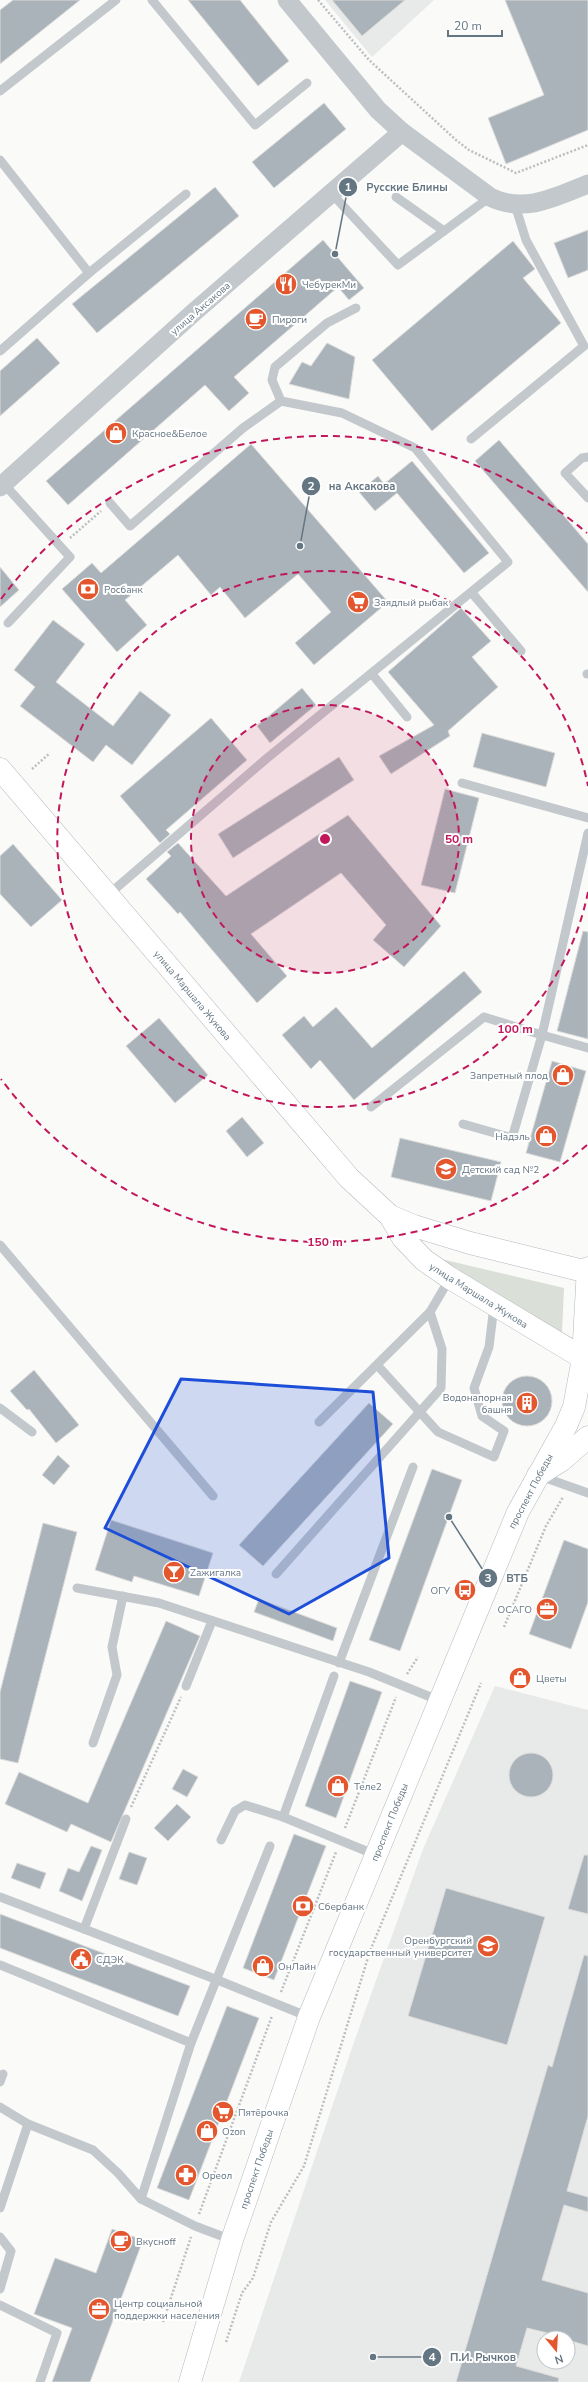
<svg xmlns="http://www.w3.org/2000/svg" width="588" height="2382" font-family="'Nunito Sans',sans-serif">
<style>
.built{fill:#e8e9e9;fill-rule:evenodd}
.green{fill:#dadfd7}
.building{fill:#aab3b9;stroke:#dcdcda}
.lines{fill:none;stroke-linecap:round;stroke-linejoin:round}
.secondary-casing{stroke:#b3babf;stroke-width:23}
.primary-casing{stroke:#b5babe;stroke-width:23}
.path{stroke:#bbbfc2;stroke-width:2.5;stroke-dasharray:2 2;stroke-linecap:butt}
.lane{stroke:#c3c8cc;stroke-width:9}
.street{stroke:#c3c8cc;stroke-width:19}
.secondary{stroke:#fff;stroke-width:22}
.primary{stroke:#fff;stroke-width:22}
.marked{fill:#1d4ed8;fill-opacity:0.2;stroke:#1d4ed8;stroke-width:3;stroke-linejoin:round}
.ring{fill:none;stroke:#c2185b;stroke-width:2;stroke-dasharray:7 5}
.labels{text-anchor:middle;stroke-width:4;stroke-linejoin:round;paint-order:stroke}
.poi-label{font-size:10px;fill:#657683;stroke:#fff;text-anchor:start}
.street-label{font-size:10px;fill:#657683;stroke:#fff}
.centre{fill:#c2185b;stroke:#fff;stroke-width:2}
.ring-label{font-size:12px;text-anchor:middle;font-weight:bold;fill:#c2185b;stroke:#fff;stroke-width:4;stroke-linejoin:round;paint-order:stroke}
.leader{fill:none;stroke:#657683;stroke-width:1.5}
.callout-dot{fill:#657683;stroke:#fff;stroke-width:1.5}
.mark-label{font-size:12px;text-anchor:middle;font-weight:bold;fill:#fff}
.callout-label{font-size:11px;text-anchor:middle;font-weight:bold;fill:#657683;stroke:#fff;stroke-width:4;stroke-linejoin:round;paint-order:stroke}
</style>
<rect width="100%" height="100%" fill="#fafaf8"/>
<g class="built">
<polygon points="325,0 434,0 372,57"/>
<path d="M495,1686l93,24v672h-349l115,-340 69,-193zM544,2338h24v24h-24z"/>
</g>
<polygon class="green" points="441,1259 564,1288 562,1333"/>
<g class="building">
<polygon points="13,0 80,0 0,64 0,10"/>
<polygon points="188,0 240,0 289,61 258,86"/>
<polygon points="332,0 405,0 362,36"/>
<polygon points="505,0 588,0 588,130 506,164 488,118 544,95"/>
<polygon points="324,103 346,129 274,188 252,162"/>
<polygon points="215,187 239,216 97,333 72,304"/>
<polygon points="588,230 588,270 568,278 554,243"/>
<polygon points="323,240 364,288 349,300 338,287 234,377 249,393 229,411 205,385 68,505 46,481"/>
<polygon points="513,241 535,269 523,278 561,323 432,431 372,360"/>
<polygon points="37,338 60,363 0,416 0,371"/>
<polygon points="327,343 355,357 349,399 289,384 302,362 311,366"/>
<polygon points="499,440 588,544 588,592 475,461"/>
<polygon points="251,444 388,602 314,665 295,643 331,612 298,574 245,618 220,587 211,595 178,555 125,600 147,625 117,652 62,589 92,563 101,573"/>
<polygon points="412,461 489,553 464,573 397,493 375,511 359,492 378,476 384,484"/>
<polygon points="0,567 19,590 0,607"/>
<polygon points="461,608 491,641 472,657 498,687 448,731 450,736 391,774 379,756 434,725 388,672"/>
<polygon points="53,620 85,644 56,682 113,726 140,691 171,715 132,765 106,745 93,762 20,706 35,687 14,670"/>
<polygon points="302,688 316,705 270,743 257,726"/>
<polygon points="211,718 247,760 166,830 170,834 160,843 120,796"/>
<polygon points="482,733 555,753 546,787 473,767"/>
<polygon points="339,757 354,780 233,858 218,834"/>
<polygon points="445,789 479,798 455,893 421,885"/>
<polygon points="348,815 441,926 404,967 373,940 386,925 341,873 251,934 287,976 257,1003 180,912 178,914 146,879 171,856 167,852 178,843 226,896"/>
<polygon points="13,844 62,900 31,927 0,894 0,856"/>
<polygon points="583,931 588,932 588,1039 557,1031"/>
<polygon points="464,971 482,992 354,1100 320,1060 311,1069 282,1035 304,1016 313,1027 336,1007 372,1048"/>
<polygon points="159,1018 208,1075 175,1103 126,1046"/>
<polygon points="552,1061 586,1071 560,1162 526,1153"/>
<polygon points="242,1117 264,1143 247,1157 226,1131"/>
<polygon points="400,1138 501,1162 491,1201 391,1177"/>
<polygon points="34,1370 79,1425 56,1443 29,1409 27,1410 10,1391"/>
<circle cx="527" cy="1401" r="25"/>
<polygon points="369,1403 393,1424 263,1566 239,1545"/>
<polygon points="58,1455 70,1466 54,1485 42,1475"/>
<polygon points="432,1469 462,1480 400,1651 369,1640"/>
<polygon points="111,1520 213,1553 199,1596 134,1576 132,1582 95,1570"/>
<polygon points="43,1523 77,1532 18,1763 0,1759 0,1692"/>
<polygon points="564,1540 588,1549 588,1602 571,1649 529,1634"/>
<polygon points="259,1599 337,1628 333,1641 254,1612"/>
<polygon points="166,1621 200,1636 111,1842 71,1824 67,1832 5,1804 19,1772 88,1803"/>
<polygon points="350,1681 382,1692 336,1818 305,1806"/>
<circle cx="531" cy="1775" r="22"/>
<polygon points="183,1769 198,1777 187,1797 172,1789"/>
<polygon points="177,1804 191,1817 168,1841 154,1828"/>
<polygon points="294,1834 326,1846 274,1980 243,1968"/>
<polygon points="91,1846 102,1850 82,1901 59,1891 68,1868 79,1872"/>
<polygon points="129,1852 147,1858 137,1885 119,1879"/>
<polygon points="584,1855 588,1855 588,1914 568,1909"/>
<polygon points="17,1863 46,1873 40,1889 11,1878"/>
<polygon points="446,1888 545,1917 507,2045 408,2016"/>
<polygon points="0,1914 190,1986 178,2016 0,1948"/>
<polygon points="584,1955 588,1956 588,2116 567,2191 588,2197 588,2212 564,2205 542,2280 588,2293 588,2346 568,2340 568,2338 527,2328 516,2366 559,2378 558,2382 456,2382 548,2065 552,2067"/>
<polygon points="227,2006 259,2018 189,2200 157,2188"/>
<polygon points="112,2229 143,2240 90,2382 52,2382 72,2328 34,2314 55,2258 96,2273"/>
</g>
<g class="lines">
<g class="secondary-casing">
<g id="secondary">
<polyline points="0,769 349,1178 390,1216 414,1226 470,1243 588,1272"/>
<polyline points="390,1216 403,1238 424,1260 450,1278 583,1358 588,1355"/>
<polyline points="538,1475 562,1460 588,1437"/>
</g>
</g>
<g class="primary-casing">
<polyline id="primary" points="190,2382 232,2240 309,2017 518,1512 566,1426 574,1407 583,1358 588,1268"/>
</g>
<g class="path">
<polyline points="318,0 369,60 456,140 469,150 516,173 588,145"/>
<polyline points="70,538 101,511"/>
<polyline points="32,769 50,753"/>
<polyline points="504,1627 546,1526 563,1497"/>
<polyline points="407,1674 418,1657"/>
<polyline points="131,1807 181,1697"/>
<polyline points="345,1828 396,1697"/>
<polyline points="281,1992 336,1852"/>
<polyline points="199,2214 272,2016"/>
<polyline points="163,2322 191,2237"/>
<polyline points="226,2342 242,2293 253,2278 271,2222 304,2166 370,1951 481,1683"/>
</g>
<g class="lane">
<polyline points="152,0 255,125 307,83"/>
<polyline points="0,91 116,0"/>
<polyline points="0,160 89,273 0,351"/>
<polyline points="332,194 398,265 490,197"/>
<polyline points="396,197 444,231"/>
<polyline points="89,273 186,194"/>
<polyline points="281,401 272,380 275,367 327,323 356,308"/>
<polyline points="471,439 584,346 526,240 515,205"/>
<polyline points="588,457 582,458 565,473 588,498"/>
<polyline points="4,484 70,557 8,623"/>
<polyline points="472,593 521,651"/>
<polyline points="372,674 407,717"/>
<polyline points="587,674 588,674"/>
<polyline points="462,783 588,818"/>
<polyline points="588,833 542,1035 588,1048"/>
<polyline points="108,895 266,759 508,562 415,448 342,413 281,401 243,428 130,526 110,503"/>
<polyline points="371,1107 484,1017 542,1035 512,1138 463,1124"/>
<polyline points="0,1245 213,1496"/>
<polyline points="378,1366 438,1432 494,1457 504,1431 482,1416 474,1388 489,1347 494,1306"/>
<polyline points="0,1408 32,1432"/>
<polyline points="319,1422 430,1312 450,1278"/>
<polyline points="540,1476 588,1493"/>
<polyline points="276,1574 441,1388 442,1349 430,1312"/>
<polyline points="77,1588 159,1603 369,1672 438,1700"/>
<polyline points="339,1663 413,1467"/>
<polyline points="186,1686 212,1621"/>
<polyline points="93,1743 117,1675 112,1647 123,1596"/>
<polyline points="283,1817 334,1676"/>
<polyline points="221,1840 235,1811 245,1805 283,1817 376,1855"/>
<polyline points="0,1897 215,1979 309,2017"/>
<polyline points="84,1929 126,1819"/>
<polyline points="0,1965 191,2043"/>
<polyline points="0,2082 3,2074"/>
<polyline points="0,2107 28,2124"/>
<polyline points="141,2199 191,2043 270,1846"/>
<polyline points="0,2208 28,2124 93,2150 118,2173 141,2199 195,2226 232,2240"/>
<polyline points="0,2237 11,2251 0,2289"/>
<polyline points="0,2305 57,2333 40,2382"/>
</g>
<g class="street">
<path d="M287,0l91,110 24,22 88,65c34,17 66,0 98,-13"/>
<polyline points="0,487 193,313 402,132"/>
</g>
<use href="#secondary" class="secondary"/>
<use href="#primary" class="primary"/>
</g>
<path class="marked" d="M181,1379l192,13 16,166 -100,56 -184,-86z"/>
<circle cx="325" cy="839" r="134" fill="#c2185b" fill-opacity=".12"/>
<g class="ring">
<circle cx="325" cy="839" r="134"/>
<path d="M588 892A268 268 0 1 1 588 786"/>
<path d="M587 1145A403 403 0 0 1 1 1079M1 599A403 403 0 0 1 587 533"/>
</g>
<defs>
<g id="restaurant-disc" transform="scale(1.15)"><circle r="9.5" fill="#e4572e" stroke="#fff"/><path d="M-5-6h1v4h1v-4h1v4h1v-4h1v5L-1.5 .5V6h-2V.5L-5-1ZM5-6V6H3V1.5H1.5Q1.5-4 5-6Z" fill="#fff"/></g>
<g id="cafe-disc" transform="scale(1.15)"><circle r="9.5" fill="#e4572e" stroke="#fff"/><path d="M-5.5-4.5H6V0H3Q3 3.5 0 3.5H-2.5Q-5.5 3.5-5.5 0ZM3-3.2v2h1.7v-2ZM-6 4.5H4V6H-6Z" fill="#fff"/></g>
<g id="shop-disc" transform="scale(1.15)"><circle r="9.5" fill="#e4572e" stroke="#fff"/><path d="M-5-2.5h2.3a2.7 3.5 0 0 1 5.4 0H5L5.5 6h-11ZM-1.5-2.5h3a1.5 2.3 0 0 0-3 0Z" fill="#fff"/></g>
<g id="bank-disc" transform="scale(1.15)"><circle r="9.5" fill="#e4572e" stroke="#fff"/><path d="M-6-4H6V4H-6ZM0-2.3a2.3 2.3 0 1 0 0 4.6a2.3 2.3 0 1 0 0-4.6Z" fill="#fff"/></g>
<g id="supermarket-disc" transform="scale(1.15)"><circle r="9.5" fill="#e4572e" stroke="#fff"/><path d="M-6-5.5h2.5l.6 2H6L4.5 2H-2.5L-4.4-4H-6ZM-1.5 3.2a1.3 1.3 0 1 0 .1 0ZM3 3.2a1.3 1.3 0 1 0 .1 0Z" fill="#fff"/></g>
<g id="school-disc" transform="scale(1.15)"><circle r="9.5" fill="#e4572e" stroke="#fff"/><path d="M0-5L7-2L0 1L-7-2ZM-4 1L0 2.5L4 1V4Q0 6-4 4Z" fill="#fff"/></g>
<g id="building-disc" transform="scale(1.15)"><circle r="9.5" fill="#e4572e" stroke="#fff"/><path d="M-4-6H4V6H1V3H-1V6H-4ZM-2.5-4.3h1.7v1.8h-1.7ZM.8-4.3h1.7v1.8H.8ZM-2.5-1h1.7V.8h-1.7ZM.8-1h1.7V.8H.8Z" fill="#fff"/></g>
<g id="bar-disc" transform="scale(1.15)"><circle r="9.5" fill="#e4572e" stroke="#fff"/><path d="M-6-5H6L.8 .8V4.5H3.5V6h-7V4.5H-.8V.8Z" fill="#fff"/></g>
<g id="bus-disc" transform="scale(1.15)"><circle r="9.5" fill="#e4572e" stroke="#fff"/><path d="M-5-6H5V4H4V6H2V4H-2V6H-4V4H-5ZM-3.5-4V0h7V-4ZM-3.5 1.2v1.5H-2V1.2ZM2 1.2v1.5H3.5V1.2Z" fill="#fff"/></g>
<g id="office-disc" transform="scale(1.15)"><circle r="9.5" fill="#e4572e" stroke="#fff"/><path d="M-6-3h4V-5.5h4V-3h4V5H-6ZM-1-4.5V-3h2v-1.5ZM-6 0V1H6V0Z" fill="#fff"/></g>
<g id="university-disc" transform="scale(1.15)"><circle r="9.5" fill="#e4572e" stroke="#fff"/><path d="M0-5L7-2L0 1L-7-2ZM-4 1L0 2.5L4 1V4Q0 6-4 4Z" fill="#fff"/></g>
<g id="civic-disc" transform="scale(1.15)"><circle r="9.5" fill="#e4572e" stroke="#fff"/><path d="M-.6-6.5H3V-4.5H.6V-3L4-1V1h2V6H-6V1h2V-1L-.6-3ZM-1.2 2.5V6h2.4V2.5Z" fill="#fff"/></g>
<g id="pharmacy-disc" transform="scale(1.15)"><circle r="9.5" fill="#e4572e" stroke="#fff"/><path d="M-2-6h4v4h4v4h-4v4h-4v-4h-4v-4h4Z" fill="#fff"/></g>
</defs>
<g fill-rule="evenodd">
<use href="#restaurant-disc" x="286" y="284"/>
<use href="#cafe-disc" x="256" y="319"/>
<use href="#shop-disc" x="116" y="433"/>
<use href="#bank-disc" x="88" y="589"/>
<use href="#supermarket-disc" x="358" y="602"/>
<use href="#shop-disc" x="563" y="1075"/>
<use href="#shop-disc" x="546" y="1136"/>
<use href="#school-disc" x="446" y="1169"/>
<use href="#building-disc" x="527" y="1403"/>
<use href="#bar-disc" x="174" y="1572"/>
<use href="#bus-disc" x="465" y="1590"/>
<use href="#office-disc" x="547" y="1609"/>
<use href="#shop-disc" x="520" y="1678"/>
<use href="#shop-disc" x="338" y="1786"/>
<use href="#bank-disc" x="303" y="1906"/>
<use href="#university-disc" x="488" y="1946"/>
<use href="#civic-disc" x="81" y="1959"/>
<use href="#shop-disc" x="263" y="1966"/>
<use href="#supermarket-disc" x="223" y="2112"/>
<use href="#shop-disc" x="207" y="2131"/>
<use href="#pharmacy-disc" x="186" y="2175"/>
<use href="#cafe-disc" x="121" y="2241"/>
<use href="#office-disc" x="99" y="2309"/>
</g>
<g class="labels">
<g class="poi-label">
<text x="302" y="288">ЧебурекМи</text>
<text x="272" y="323">Пироги</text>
<text x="132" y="437">Красное&amp;Белое</text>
<text x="104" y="593">Росбанк</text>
<text x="374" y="606">Заядлый рыбак</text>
<text x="548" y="1079" text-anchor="end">Запретный плод</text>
<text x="530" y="1140" text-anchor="end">Надэль</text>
<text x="462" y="1173">Детский сад №2</text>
<text x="512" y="1401" text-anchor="end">Водонапорная<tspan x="512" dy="12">башня</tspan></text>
<text x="190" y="1576">Zажигалка</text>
<text x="450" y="1594" text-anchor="end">ОГУ</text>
<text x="532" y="1613" text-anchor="end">ОСАГО</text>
<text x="536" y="1682">Цветы</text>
<text x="354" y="1790">Теле2</text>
<text x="318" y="1910">Сбербанк</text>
<text x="472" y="1944" text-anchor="end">Оренбургский<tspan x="472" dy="12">государственный университет</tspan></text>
<text x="96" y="1963">СДЭК</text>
<text x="278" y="1970">ОнЛайн</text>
<text x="238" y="2116">Пятёрочка</text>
<text x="222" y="2135">Ozon</text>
<text x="202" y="2179">Ореол</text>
<text x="136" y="2245">Вкусноff</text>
<text x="114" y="2307">Центр социальной<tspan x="114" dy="12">поддержки населения</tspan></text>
</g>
<g class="street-label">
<text transform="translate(200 308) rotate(-41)" y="4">улица Аксакова</text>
<text transform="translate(193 995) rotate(50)" y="4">улица Маршала Жукова</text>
<text transform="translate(479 1295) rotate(32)" y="4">улица Маршала Жукова</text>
<text transform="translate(530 1491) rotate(-62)" y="4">проспект Победы</text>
<text transform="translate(389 1822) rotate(-68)" y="4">проспект Победы</text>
<text transform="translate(256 2169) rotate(-71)" y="4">проспект Победы</text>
</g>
</g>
<circle cx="325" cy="839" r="6" class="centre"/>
<g class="ring-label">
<text x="459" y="843">50 m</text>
<text x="515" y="1033">100 m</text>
<text x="325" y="1246">150 m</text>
</g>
<path class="leader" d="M335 254L348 187M300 546L311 486M449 1517L488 1578M373 2357L432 2357"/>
<g class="callout-dot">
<circle cx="335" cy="254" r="4"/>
<circle cx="300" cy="546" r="4"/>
<circle cx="449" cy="1517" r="4"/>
<circle cx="373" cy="2357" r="4"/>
<circle cx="348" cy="187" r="10"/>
<circle cx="311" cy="486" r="10"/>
<circle cx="488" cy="1578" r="10"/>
<circle cx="432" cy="2357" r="10"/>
</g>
<g class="mark-label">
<text x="348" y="191">1</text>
<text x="311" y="490">2</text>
<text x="488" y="1582">3</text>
<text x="432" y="2361">4</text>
</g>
<g class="callout-label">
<text x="407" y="191">Русские Блины</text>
<text x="362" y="490">на Аксакова</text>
<text x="517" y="1582">ВТБ</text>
<text x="483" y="2361">П.И. Рычков</text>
</g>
<g transform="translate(556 2350) rotate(162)"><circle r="19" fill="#ffffff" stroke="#c1c8cd"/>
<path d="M0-3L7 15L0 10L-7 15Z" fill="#e4572e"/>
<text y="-6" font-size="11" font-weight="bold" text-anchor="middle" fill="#657683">N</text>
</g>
<path d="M448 30v6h54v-6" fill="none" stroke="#657683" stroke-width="2"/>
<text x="454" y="30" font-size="12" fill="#657683" stroke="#ffffff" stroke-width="3" paint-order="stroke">20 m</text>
</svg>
